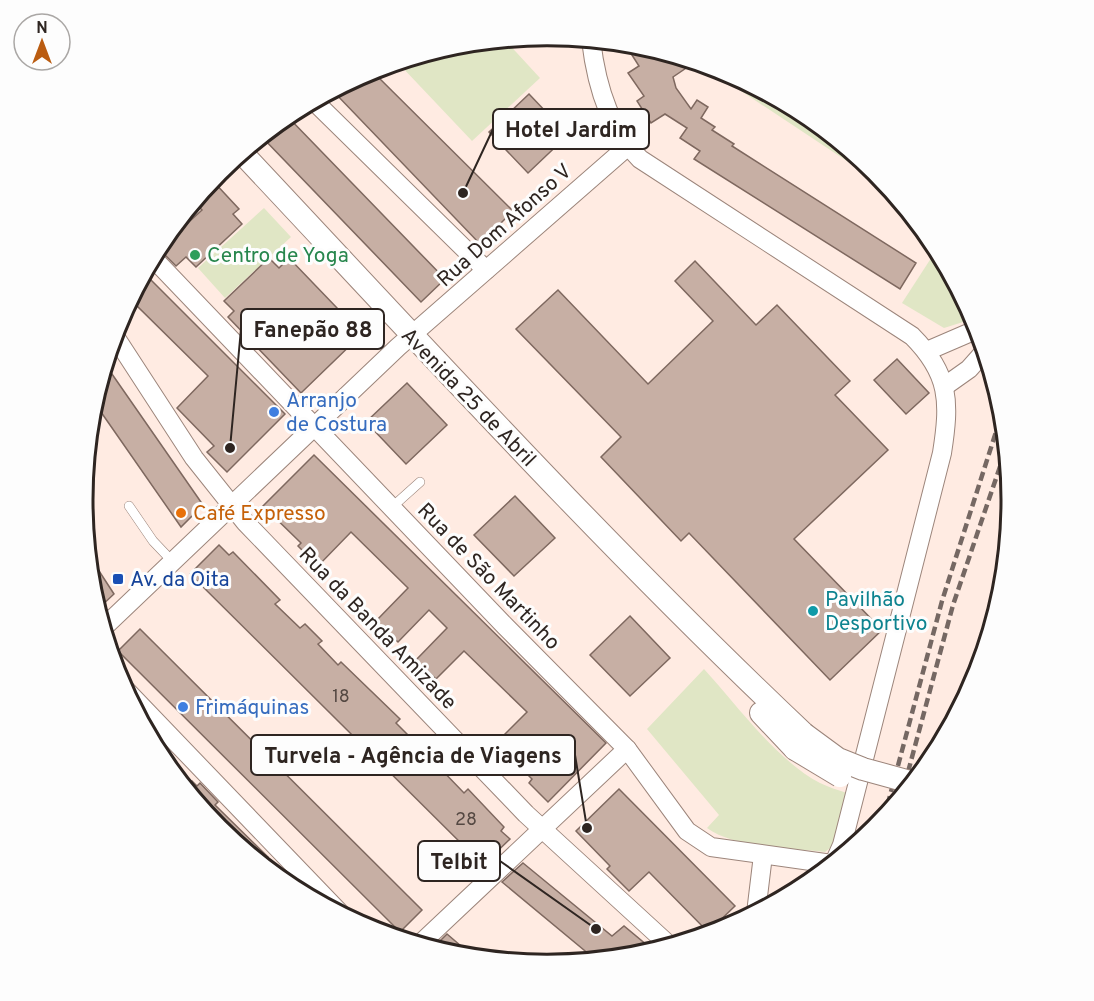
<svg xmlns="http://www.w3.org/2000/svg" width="1094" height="1001" font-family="Overpass,sans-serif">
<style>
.green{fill:#e0e6c5}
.building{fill:#c7afa4;stroke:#7e685f;stroke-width:1.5}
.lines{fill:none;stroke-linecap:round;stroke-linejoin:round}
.service-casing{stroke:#9c857b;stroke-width:10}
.minor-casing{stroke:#9c857b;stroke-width:20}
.tertiary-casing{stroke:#9c857b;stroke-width:24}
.service{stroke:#fff;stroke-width:9}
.minor{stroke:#fff;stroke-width:18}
.tertiary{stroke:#fff;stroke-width:22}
.rail{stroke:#756863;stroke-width:4.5;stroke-dasharray:9 4.5;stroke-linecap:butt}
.tertiary-bridge-casing{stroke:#9c857b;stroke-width:24;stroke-linecap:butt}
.tertiary-bridge{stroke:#fff;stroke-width:22}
.leisure-dot{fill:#2e9e5b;stroke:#fdfdfd;stroke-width:2}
.shop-dot{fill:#3f7fe0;stroke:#fdfdfd;stroke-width:2}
.food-dot{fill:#e8710a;stroke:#fdfdfd;stroke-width:2}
.transit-dot{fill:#1a4fb4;stroke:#fdfdfd;stroke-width:2}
.culture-dot{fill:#0f9aa8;stroke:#fdfdfd;stroke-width:2}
.labels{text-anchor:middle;stroke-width:6;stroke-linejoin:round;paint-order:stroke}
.number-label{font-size:18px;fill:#544842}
.street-label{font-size:21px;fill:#2e2521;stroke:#fdfdfd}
.leisure-label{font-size:21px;fill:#27864d;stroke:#fdfdfd;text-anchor:start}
.shop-label{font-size:21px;fill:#366cbe;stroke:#fdfdfd;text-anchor:start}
.food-label{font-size:21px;fill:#c56008;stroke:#fdfdfd;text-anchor:start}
.transit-label{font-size:21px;fill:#164399;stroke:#fdfdfd;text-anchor:start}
.culture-label{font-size:21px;fill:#0d838f;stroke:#fdfdfd;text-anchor:start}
.rim{fill:none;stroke:#2e2521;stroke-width:3}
.leader{fill:none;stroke:#2e2521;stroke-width:2}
.callout-dot{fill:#2e2521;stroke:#fdfdfd;stroke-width:2}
.callout{fill:#fdfdfd;stroke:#2e2521;stroke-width:2}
.callout-label{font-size:22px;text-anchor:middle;font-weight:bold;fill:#2e2521}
</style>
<rect width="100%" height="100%" fill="#ffebe2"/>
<g class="green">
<polygon points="505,40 540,78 472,141 400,65 404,61 457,45"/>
<path d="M711,67l14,4c60,32 121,64 164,118l-172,-114z"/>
<polygon points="264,208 291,237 225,298 198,268"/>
<polygon points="937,249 971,313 963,322 944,328 902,303"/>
<path d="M704,669c33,36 73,92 116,114 8,4 18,7 27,10l-12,51 -10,8c-33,-4 -91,-4 -118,-24l12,-13 -72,-86z"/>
</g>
<g class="building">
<polygon points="625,44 638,45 695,62 673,77 676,88 691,109 697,100 708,107 701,118 715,127 712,130 734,144 732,146 916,263 900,289 694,159 700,151 680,138 687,128 665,114 651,123 637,101 644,96 628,73 639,66"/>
<polygon points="372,71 513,211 480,244 333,91"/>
<polygon points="529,94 568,135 528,173 489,132"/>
<polygon points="287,116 445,279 421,302 262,137"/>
<polygon points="212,180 239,209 233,214 242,224 196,267 186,257 176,266 158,248 175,225 180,230 202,210 194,202"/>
<polygon points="269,258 279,268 289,258 362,334 301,393 228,317 234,311 224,301"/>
<polygon points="695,261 756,325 777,305 850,381 835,395 888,450 794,539 882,630 830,680 689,533 681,541 601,457 621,437 516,329 558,290 648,384 713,321 675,281"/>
<polygon points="144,273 285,414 227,472 207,452 214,446 177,408 208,376 130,299"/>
<polygon points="897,359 929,393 906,414 874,380"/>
<polygon points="105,364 203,505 181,527 94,402"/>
<polygon points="407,383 447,425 406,464 366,422"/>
<polygon points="314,455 606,743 548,802 529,783 532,779 496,743 527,712 464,651 436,679 416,660 447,628 429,610 398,642 376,621 408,588 351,532 318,566 298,546 301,543 263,506"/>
<polygon points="515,496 555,538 514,576 474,535"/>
<polygon points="219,545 229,555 233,552 280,600 275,604 300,628 305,624 322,641 318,644 338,665 341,662 400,719 396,723 417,744 420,741 439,760 436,764 464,793 468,789 504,827 501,831 510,839 483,865 190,574"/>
<polygon points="88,554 114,594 97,610 91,591"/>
<polygon points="630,616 670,658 630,696 590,655"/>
<polygon points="140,629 422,910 400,932 118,651"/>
<polygon points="192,781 197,786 200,783 218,802 215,805 268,857 262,864 218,829 185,788"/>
<polygon points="619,789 735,906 708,932 649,872 629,891 607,869 610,866 576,831"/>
<polygon points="523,863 612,936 624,926 654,951 637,956 596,960 502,882"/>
<polygon points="447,934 475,958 456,956 432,949"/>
</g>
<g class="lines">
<g class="service-casing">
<g id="service">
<polyline points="129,506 153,541 172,561"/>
<polyline points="391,508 420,482"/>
</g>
</g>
<g class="minor-casing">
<g id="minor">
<path d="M591,40c5,43 17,88 49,119l272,177c38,38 38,66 30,117l-100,392 -8,18"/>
<polyline points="318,105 486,270"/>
<polyline points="153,258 505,626 627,749 687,831 711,847 832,864"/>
<polyline points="114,335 194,458 245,522 526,814 670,946"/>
<polyline points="927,351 978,329"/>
<polyline points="945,386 969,369 985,351"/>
<polyline points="103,628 398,347 627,147"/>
<polyline points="122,686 341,914"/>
<polyline points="756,913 763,855"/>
<polyline points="419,945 627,749"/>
</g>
</g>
<g class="tertiary-casing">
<g id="tertiary">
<path d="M242,153c185,197 365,395 562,581"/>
<polyline points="761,713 795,749"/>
</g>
</g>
<use href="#service" class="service"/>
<use href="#minor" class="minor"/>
<use href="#tertiary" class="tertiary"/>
<g class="rail">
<polyline points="901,798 953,605 1006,449"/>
<polyline points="884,818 942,601 1003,410"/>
</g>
<g class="tertiary-bridge-casing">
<g id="tertiary-bridge">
<polyline points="804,734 838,759 863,769 914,783"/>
<polyline points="795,749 840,776"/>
</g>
</g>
<use href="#tertiary-bridge" class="tertiary-bridge"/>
</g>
<circle class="leisure-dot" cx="195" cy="255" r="6"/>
<g class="shop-dot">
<circle cx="274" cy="412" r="6"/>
<circle cx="183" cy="707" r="6"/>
</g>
<circle class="food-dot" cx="181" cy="513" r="6"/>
<rect class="transit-dot" x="112" y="573" width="12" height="12" rx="3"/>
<circle class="culture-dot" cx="813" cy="611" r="6"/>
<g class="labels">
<g class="number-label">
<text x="341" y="702">18</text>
<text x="466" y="825">28</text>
</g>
<g class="street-label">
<text transform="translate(504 225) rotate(-42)" y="7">Rua Dom Afonso V</text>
<text transform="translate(469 397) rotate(46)" y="7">Avenida 25 de Abril</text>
<text transform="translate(489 576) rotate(46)" y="7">Rua de São Martinho</text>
<text transform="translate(378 628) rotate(46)" y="7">Rua da Banda Amizade</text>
</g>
<g class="leisure-label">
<text x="207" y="262">Centro de Yoga</text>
</g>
<g class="shop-label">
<text x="286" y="407">Arranjo<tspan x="286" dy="24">de Costura</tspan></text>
<text x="195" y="714">Frimáquinas</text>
</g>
<g class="food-label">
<text x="193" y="520">Café Expresso</text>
</g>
<g class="transit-label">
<text x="130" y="586">Av. da Oita</text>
</g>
<g class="culture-label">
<text x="825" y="606">Pavilhão<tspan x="825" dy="24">Desportivo</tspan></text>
</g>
</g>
<path d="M0 0H1094V1001H0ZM93 500a454 454 0 1 1 908 0a454 454 0 1 1-908 0Z" fill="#fdfdfd" fill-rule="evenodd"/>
<path class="rim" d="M93 500a454 454 0 1 1 908 0a454 454 0 1 1-908 0Z"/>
<path class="leader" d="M463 193L493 129M230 448L241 329M587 828L575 755M596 929L500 861"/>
<g class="callout-dot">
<circle cx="463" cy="193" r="6"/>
<circle cx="230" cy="448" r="6"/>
<circle cx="587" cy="828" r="6"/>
<circle cx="596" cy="929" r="6"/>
</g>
<g class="callout">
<rect x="493" y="109" width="156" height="40" rx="6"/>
<rect x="241" y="309" width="143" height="40" rx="6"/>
<rect x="251" y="735" width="324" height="40" rx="6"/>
<rect x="418" y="841" width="82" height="40" rx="6"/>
</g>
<g class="callout-label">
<text x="571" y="137">Hotel Jardim</text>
<text x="313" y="337">Fanepão 88</text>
<text x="413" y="763">Turvela - Agência de Viagens</text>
<text x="459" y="869">Telbit</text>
</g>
<g transform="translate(42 42)"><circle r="28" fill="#fdfdfd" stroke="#aaa7a5" stroke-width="1.5"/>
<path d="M0-4.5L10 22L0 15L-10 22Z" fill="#ba5c11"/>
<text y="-9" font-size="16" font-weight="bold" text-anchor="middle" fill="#2e2521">N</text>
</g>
</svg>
